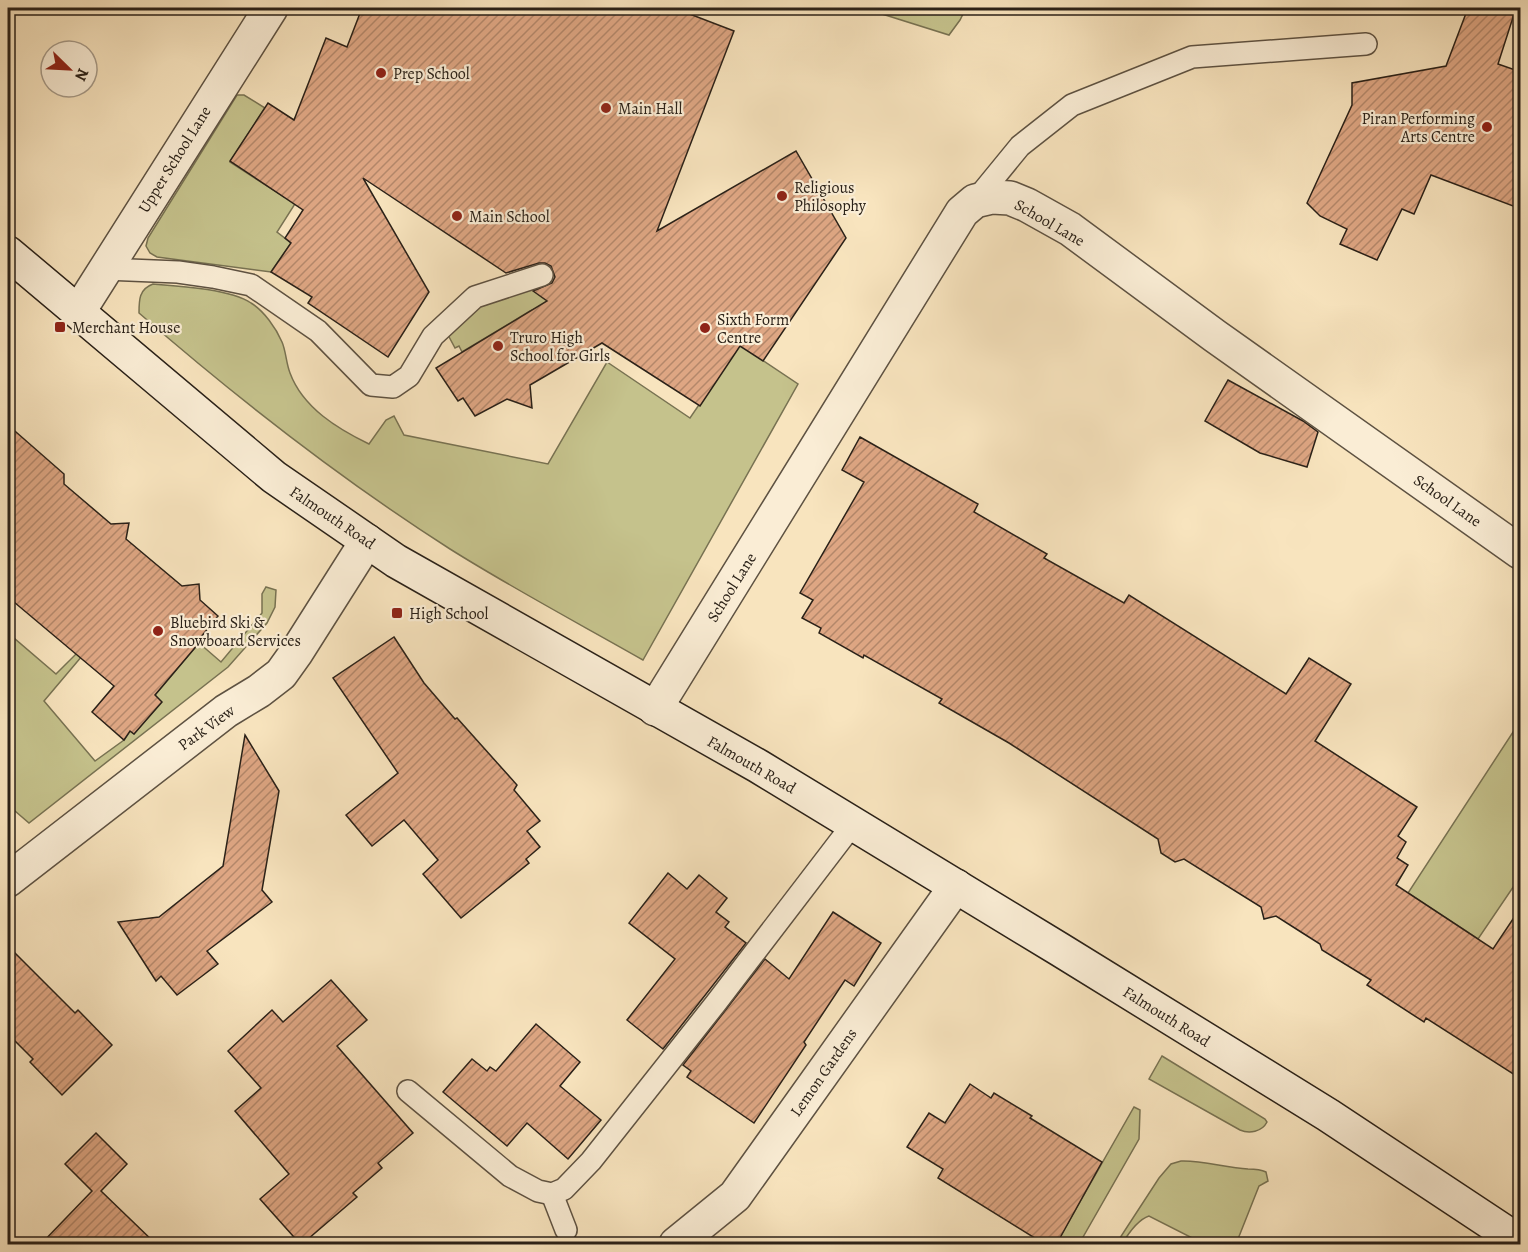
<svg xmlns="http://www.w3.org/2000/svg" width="1528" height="1252" font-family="Alegreya,serif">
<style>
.green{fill:#c5c28c;stroke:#787252;stroke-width:1.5}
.building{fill:url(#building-hatch);stroke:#2a2118;stroke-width:1.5}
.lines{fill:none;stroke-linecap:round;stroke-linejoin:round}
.lane-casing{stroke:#5e5242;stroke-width:24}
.street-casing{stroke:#5e5242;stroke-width:36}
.secondary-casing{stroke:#2a2118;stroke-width:36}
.lane{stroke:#faedd5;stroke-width:21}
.street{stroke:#faedd5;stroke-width:33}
.secondary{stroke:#faedd5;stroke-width:33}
.poi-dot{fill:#8f2418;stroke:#faedd5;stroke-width:2}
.labels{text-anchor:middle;stroke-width:4.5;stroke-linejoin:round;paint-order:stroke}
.poi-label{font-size:16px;fill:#2a2118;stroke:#faedd5;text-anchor:start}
.street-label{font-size:16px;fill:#2a2118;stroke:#faedd5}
</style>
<defs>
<pattern id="building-hatch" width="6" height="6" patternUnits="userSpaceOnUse" patternTransform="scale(1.5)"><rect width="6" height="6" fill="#dea683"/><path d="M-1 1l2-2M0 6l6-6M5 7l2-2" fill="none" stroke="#b4876a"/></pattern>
</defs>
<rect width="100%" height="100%" fill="#f8e4be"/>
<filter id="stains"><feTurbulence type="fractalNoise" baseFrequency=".00333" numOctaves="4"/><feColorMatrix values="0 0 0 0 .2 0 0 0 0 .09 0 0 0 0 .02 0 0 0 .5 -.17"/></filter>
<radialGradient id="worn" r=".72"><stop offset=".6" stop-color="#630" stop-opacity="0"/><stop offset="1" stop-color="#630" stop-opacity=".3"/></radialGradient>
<g class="green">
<polygon points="863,8 966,8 960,20 949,35"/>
<polygon points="237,95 244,95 265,108 230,162 284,197 307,185 277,232 291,243 271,272 157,257 150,253 146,246 148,238"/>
<polygon points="554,279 577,291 530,311 462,352 459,346 455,348 447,333 475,309 511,293"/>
<path d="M153,284c26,2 77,5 98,19 13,8 25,25 31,39 4,9 4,21 8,31 13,35 48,56 79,71l17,-24 8,-4 10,19 144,29 59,-102 83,56 50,-73 58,39 -155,276c-65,-37 -131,-72 -193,-111 -111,-71 -212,-150 -311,-236 0,-13 0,-24 14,-29z"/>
<polygon points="266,587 276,590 275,607 267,623 228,667 29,823 8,805 8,633 56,674 76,654 93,643 44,701 95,761 124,740 130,731 134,734 161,702 155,695 199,643 221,662 262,613 262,594"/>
<polygon points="1515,729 1520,732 1520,877 1478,939 1408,893"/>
<path d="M1162,1056l103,63 2,3c-5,10 -18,12 -27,8l-91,-51z"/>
<polygon points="1134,1107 1140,1110 1139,1139 1079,1244 1056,1244"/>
<path d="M1181,1161c21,-1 45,7 67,8 6,0 12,0 18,3l2,9 -9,5 -23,58h-32l-55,-28c-12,4 -21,18 -27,28h-6l43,-66 12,-14z"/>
</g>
<g class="building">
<polygon points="362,8 674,8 734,31 657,231 796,151 846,238 763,361 740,346 700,406 602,343 530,385 532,408 507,399 475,416 463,398 458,401 436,368 547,301 533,291 552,283 555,277 551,266 545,263 539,263 506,273 363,178 429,292 388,357 308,303 312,297 271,272 291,243 285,238 303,210 230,161 268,103 294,120 326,38 347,47"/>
<polygon points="1468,8 1516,8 1498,64 1521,72 1521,209 1431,175 1414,214 1402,209 1377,260 1340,244 1347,229 1320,216 1307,203 1352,105 1352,83 1446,66"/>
<polygon points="1228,380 1303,421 1318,432 1307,467 1260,453 1205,421"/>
<polygon points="8,425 64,474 64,484 111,524 129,523 126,539 182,586 199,584 200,600 218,616 197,642 199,643 155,695 162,702 134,734 130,731 124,740 92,712 114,686 8,597"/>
<polygon points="860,437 978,504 974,512 1047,554 1044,558 1124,603 1129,595 1286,694 1309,658 1351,684 1315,741 1417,807 1398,836 1406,842 1397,858 1408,865 1396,885 1493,949 1521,907 1521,1079 1426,1018 1424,1022 1367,985 1371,980 1322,950 1320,944 1301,932 1276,916 1264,919 1261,907 1184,859 1175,862 1161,853 1158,839 1009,743 939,703 942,699 864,655 863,658 819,633 821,628 802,618 813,600 800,593 864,482 842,470"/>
<polygon points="394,637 424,683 455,719 457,718 517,785 514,790 540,821 527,831 540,847 526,859 529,863 461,918 423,874 438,860 404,820 372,846 346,815 398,773 333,678"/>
<polygon points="245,735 279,791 262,890 272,902 207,951 218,964 177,995 161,976 156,981 118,922 159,917 223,866"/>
<polygon points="668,873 687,889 699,875 727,898 716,912 729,922 725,927 746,943 663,1049 627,1020 675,959 629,923"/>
<polygon points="833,912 881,943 854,986 845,980 804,1042 806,1045 754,1123 687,1077 691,1071 683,1065 765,959 789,979"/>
<polygon points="8,946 75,1013 78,1010 112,1045 62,1095 30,1062 33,1059 8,1034"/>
<polygon points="331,980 367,1020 337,1046 413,1133 378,1163 382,1168 353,1193 357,1197 301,1245 260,1199 289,1174 235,1111 261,1088 228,1051 272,1010 283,1022"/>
<polygon points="536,1024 580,1062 560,1086 601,1120 568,1159 527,1123 507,1146 443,1092 472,1059 487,1071 490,1067 496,1071"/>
<polygon points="970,1084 991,1098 994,1093 1032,1116 1030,1118 1102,1162 1056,1245 1046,1245 938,1178 943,1169 907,1147 929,1113 945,1123"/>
<polygon points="96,1133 127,1164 101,1191 157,1245 40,1245 92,1191 65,1164"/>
</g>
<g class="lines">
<g class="lane-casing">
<g id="lane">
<polyline points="975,201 1020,146 1072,105 1192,57 1366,44"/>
<polyline points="105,269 178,272 213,277 251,285 318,331 371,385 393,387 409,376 433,336 475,297 542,275"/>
<polyline points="408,1091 510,1176 538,1191 552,1194 564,1189 591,1161 716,1003 853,824"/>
<polyline points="552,1194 566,1230"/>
</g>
</g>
<g class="street-casing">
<g id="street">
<polyline points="79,311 271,8"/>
<polyline points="655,709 962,212 975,201 992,197 1010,198 1027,205 1070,229 1215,336 1520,552"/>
<polyline points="8,880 226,711 259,691 281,674 296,653 367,541"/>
<polyline points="676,1244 735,1196 956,886"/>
</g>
</g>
<g class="secondary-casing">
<polyline id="secondary" points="8,253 274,477 396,561 758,766 1059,949 1328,1115 1520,1242"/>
</g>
<use href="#lane" class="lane"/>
<use href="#street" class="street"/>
<use href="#secondary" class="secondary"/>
</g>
<g class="poi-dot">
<circle cx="381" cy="73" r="6"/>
<circle cx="606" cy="108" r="6"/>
<circle cx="1487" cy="127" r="6"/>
<circle cx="782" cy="196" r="6"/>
<circle cx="457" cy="216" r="6"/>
<rect x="54" y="321" width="12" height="12" rx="3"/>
<circle cx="705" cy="328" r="6"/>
<circle cx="498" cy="346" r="6"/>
<rect x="391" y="607" width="12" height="12" rx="3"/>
<circle cx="158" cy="631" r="6"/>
</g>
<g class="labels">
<g class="poi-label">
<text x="393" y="79">Prep School</text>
<text x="618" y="114">Main Hall</text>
<text x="1475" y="124" text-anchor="end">Piran Performing<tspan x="1475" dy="18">Arts Centre</tspan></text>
<text x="794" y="193">Religious<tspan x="794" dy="18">Philosophy</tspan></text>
<text x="469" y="222">Main School</text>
<text x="717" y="325">Sixth Form<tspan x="717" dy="18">Centre</tspan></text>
<text x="72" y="333">Merchant House</text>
<text x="510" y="343">Truro High<tspan x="510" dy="18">School for Girls</tspan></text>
<text x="409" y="619">High School</text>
<text x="170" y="628">Bluebird Ski &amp;<tspan x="170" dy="18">Snowboard Services</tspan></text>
</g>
<g class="street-label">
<text transform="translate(174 159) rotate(-58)" y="6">Upper School Lane</text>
<text transform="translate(1050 222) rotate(30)" y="6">School Lane</text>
<text transform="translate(1448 500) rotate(35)" y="6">School Lane</text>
<text transform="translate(333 517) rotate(34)" y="6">Falmouth Road</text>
<text transform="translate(731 587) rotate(-58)" y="6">School Lane</text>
<text transform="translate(206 727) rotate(-36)" y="6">Park View</text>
<text transform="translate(752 764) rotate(30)" y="6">Falmouth Road</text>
<text transform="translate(1167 1016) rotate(32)" y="6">Falmouth Road</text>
<text transform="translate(823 1072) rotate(-55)" y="6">Lemon Gardens</text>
</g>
</g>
<rect width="1528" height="1252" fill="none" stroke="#f8e4be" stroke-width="30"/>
<rect x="9" y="9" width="1510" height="1234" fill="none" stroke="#2a2118" stroke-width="3"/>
<rect x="15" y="15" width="1498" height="1222" fill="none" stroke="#2a2118" stroke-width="1.5"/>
<g transform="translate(69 69) rotate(114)"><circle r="28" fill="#faedd5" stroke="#a79b89" stroke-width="1.5"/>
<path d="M0-4.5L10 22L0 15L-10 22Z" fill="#8f2418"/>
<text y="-9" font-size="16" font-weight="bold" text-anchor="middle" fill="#2a2118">N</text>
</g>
<rect width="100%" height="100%" filter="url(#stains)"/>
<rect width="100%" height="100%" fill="url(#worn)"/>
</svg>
